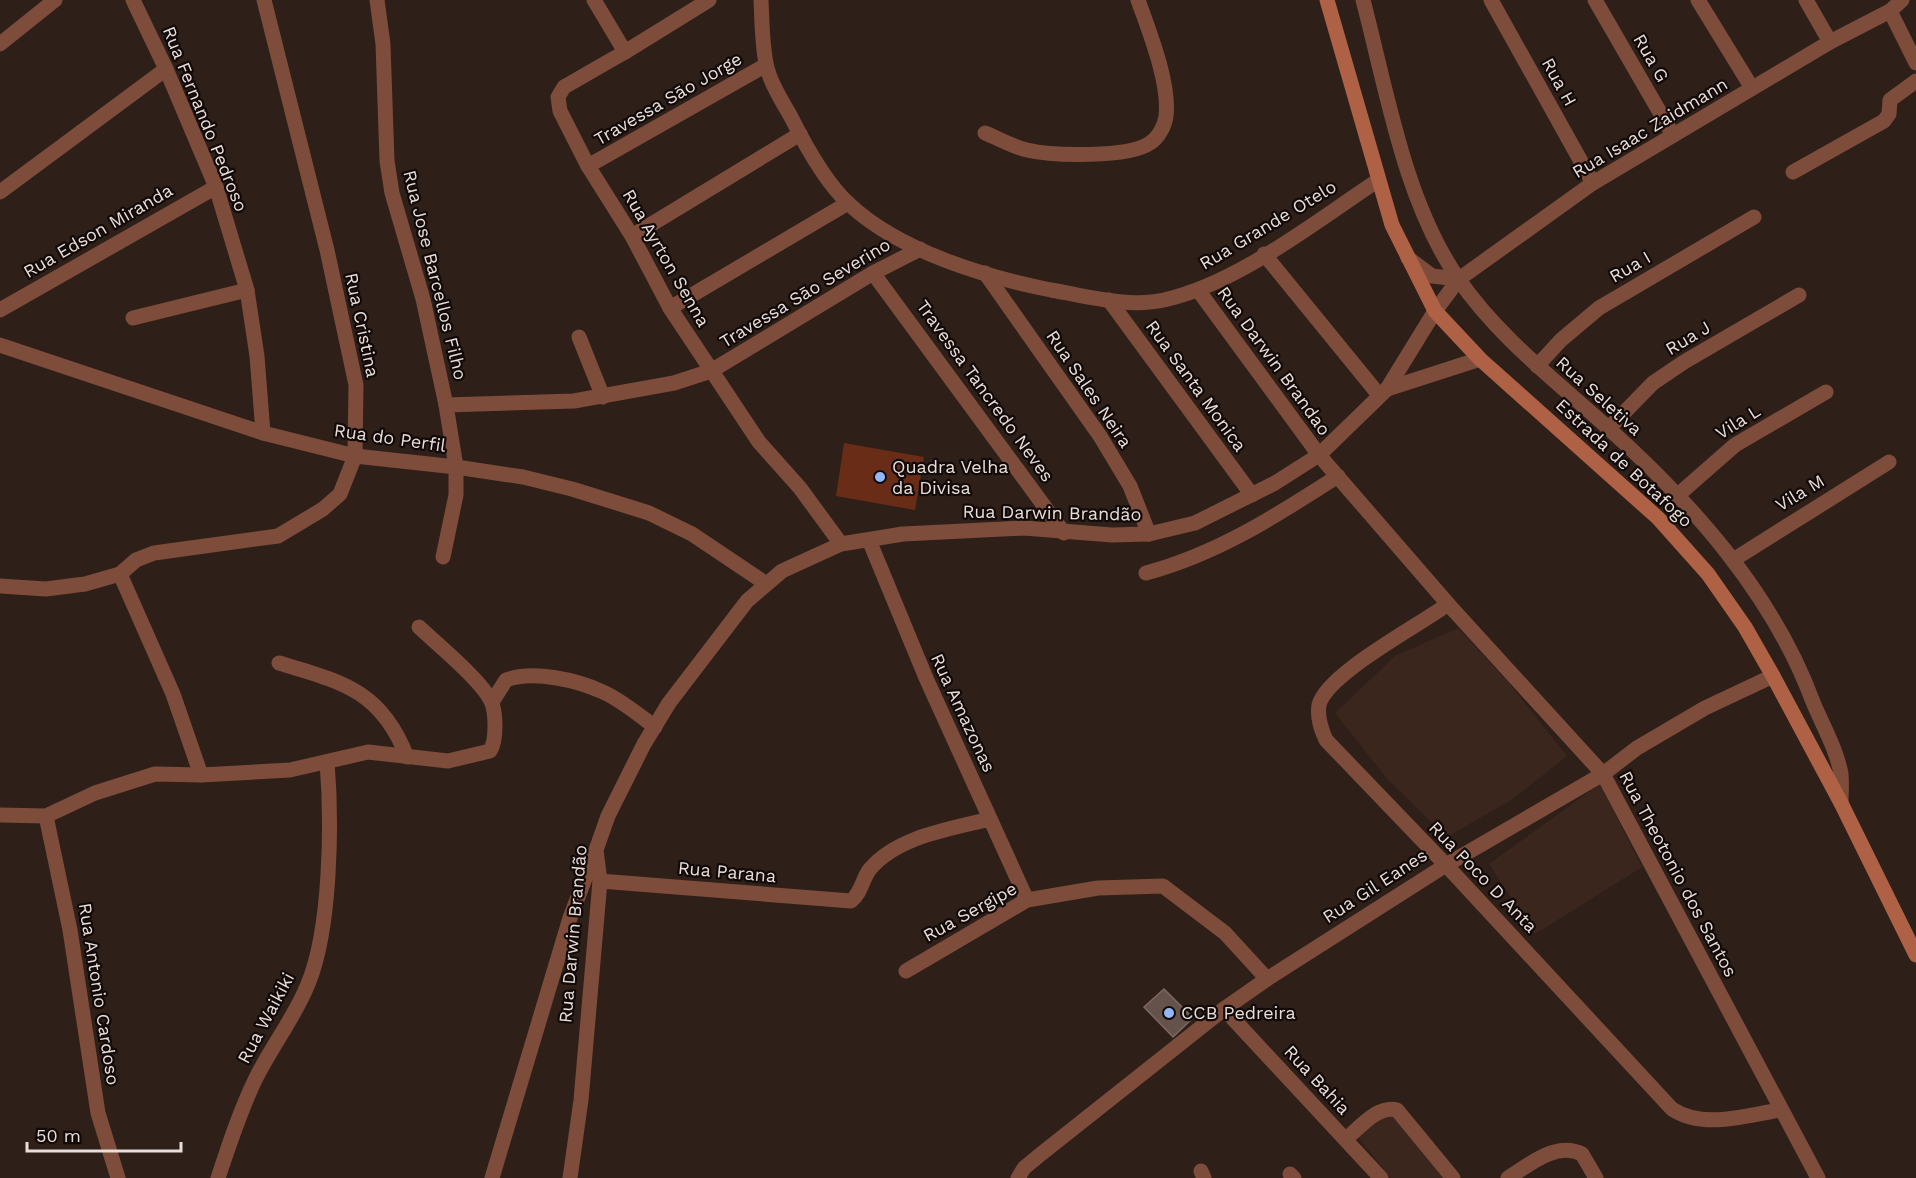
<svg xmlns="http://www.w3.org/2000/svg" width="1916" height="1178" font-family="'Work Sans',sans-serif">
<style>
.built{fill:#3b261e}
.green{fill:#692d17}
.building{fill:#64524b;stroke:#7b6862;stroke-width:1.5}
.lines{fill:none;stroke-linecap:round;stroke-linejoin:round}
.minor{stroke:#7d4c3b;stroke-width:15}
.secondary{stroke:#af6146;stroke-width:15}
.poi-dot{fill:#92b7fd;stroke:#110a08;stroke-width:2}
.labels{text-anchor:middle;stroke-width:4.5;stroke-linejoin:round;paint-order:stroke}
.street-label{font-size:18px;fill:#e8ddd9;stroke:#110a08}
.poi-label{font-size:18px;fill:#e8ddd9;stroke:#110a08;text-anchor:start}
</style>
<rect width="100%" height="100%" fill="#2e1f19"/>
<g class="built">
<polygon points="1458,628 1509,683 1567,756 1513,799 1447,837 1388,780 1335,713 1395,656"/>
<polygon points="1600,784 1642,867 1535,934 1489,864"/>
<polygon points="1391,1112 1449,1178 1391,1178 1357,1136"/>
</g>
<polygon class="green" points="844,443 924,457 915,510 836,496"/>
<polygon class="building" points="1164,989 1193,1018 1173,1037 1144,1007"/>
<g class="lines">
<g class="minor">
<polyline points="133,0 166,69 216,187 247,290 257,356 263,433"/>
<polyline points="377,0 383,44 387,161 392,193 423,299 446,405 456,467 456,495 443,557"/>
<polyline points="594,0 625,52 564,87 558,97 560,111 588,166 632,236 670,308 759,442 800,488 841,544"/>
<path d="M761,0c1,21 1,43 5,63 3,18 16,38 25,54 13,26 36,67 58,87 50,47 136,73 202,86 36,6 77,18 113,10 73,-16 151,-78 213,-119"/>
<path d="M1363,0c24,91 41,199 94,277 40,59 98,103 150,150 85,76 166,167 206,275 9,22 24,48 28,72 1,9 0,20 0,29"/>
<polyline points="1491,0 1593,183"/>
<polyline points="1595,0 1673,135"/>
<polyline points="1698,0 1752,88"/>
<polyline points="1806,0 1830,42"/>
<polyline points="1890,11 1916,63"/>
<polyline points="0,44 55,0"/>
<polyline points="625,52 709,0"/>
<path d="M985,133c13,5 28,14 42,17 25,6 102,8 123,-7 8,-5 15,-17 16,-27 4,-33 -17,-85 -28,-116"/>
<polyline points="588,166 766,65"/>
<polyline points="1793,172 1884,121 1889,114 1890,100 1916,81"/>
<polyline points="0,192 166,69"/>
<polyline points="632,236 800,134"/>
<polyline points="1264,254 1379,395"/>
<polyline points="1408,258 1432,276 1459,279"/>
<polyline points="873,273 1064,533"/>
<polyline points="985,273 1100,436 1130,486 1149,534"/>
<polyline points="1198,290 1319,455 1448,604 1603,774 1818,1178"/>
<polyline points="1109,300 1252,495"/>
<polyline points="670,308 848,203"/>
<polyline points="0,310 216,187"/>
<polyline points="133,318 247,290"/>
<polyline points="579,337 603,397"/>
<polyline points="0,345 263,433 355,456 456,467 523,477 572,489 649,513 692,534 765,583"/>
<polyline points="1537,366 1561,340 1599,308 1754,217"/>
<polyline points="1387,389 1435,311 1459,279 1593,183 1830,42 1890,11 1902,0"/>
<polyline points="446,405 574,401 674,383 711,371 873,273 920,249"/>
<polyline points="1609,428 1653,383 1684,362 1799,295"/>
<polyline points="1678,495 1735,445 1826,392"/>
<polyline points="869,540 926,678 1027,900"/>
<polyline points="1733,560 1889,462"/>
<path d="M1146,573c71,-19 130,-57 192,-97"/>
<polyline points="120,574 173,694 201,775"/>
<polyline points="0,586 46,589 85,584 120,574 136,560 154,553 278,536 323,509 340,494 355,456 356,385 327,250 264,0"/>
<path d="M1448,604c-28,21 -122,70 -129,101 -2,13 2,24 7,35l120,125 226,244c32,21 74,6 109,1"/>
<path d="M279,663c63,19 102,27 128,94"/>
<path d="M492,702l14,-22c28,-10 71,0 97,12 18,8 36,23 52,35"/>
<path d="M0,815l46,1 49,-23 60,-19 46,1 89,-5 78,-18 80,9 42,-10c7,-11 6,-39 1,-50 -10,-21 -54,-57 -72,-74"/>
<polyline points="46,816 70,930 98,1113 118,1178"/>
<path d="M600,881l251,20c11,-9 11,-22 19,-32 28,-33 81,-40 120,-50"/>
<polyline points="906,971 1027,900 1098,888 1163,886 1225,933 1267,979"/>
<polyline points="1224,1009 1381,1178"/>
<path d="M1346,1139c14,-12 32,-34 51,-29l56,68"/>
<polyline points="1201,1171 1204,1178"/>
<polyline points="1290,1174 1294,1178"/>
<path d="M218,1178c11,-33 22,-67 37,-98 16,-33 40,-63 53,-96 23,-55 24,-163 19,-222"/>
<polyline points="492,1178 570,918 595,852"/>
<polyline points="570,1178 581,1100 600,881 596,850 608,816 644,744 669,703 747,601 782,571 841,544 903,534 1024,528 1112,535 1149,534 1195,523 1275,483 1319,455 1387,389 1480,359"/>
<polyline points="1018,1178 1024,1168 1041,1154 1224,1009 1267,979 1446,865 1603,774 1637,748 1705,708 1773,676"/>
<path d="M1508,1178c21,-13 48,-37 74,-24l14,24"/>
</g>
<polyline class="secondary" points="1327,0 1392,225 1435,311 1480,359 1658,518 1708,574 1745,627 1773,676 1841,803 1916,955"/>
</g>
<g class="poi-dot">
<circle cx="880" cy="477" r="6"/>
<circle cx="1169" cy="1013" r="6"/>
</g>
<g class="labels">
<g class="street-label">
<text transform="translate(1651 58) rotate(60)" y="6">Rua G</text>
<text transform="translate(1559 82) rotate(61)" y="6">Rua H</text>
<text transform="translate(668 99) rotate(-30)" y="6">Travessa Sāo Jorge</text>
<text transform="translate(205 119) rotate(68)" y="6">Rua Fernando Pedroso</text>
<text transform="translate(1650 128) rotate(-31)" y="6">Rua Isaac Zaidmann</text>
<text transform="translate(1268 225) rotate(-31)" y="6">Rua Grande Otelo</text>
<text transform="translate(98 231) rotate(-30)" y="6">Rua Edson Miranda</text>
<text transform="translate(666 258) rotate(60)" y="6">Rua Ayrton Senna</text>
<text transform="translate(1630 267) rotate(-30)" y="6">Rua I</text>
<text transform="translate(435 275) rotate(76)" y="6">Rua Jose Barcellos Filho</text>
<text transform="translate(805 293) rotate(-31)" y="6">Travessa Sāo Severino</text>
<text transform="translate(362 325) rotate(78)" y="6">Rua Cristina</text>
<text transform="translate(1688 338) rotate(-31)" y="6">Rua J</text>
<text transform="translate(1274 361) rotate(54)" y="6">Rua Darwin Brandao</text>
<text transform="translate(1196 386) rotate(54)" y="6">Rua Santa Monica</text>
<text transform="translate(1089 389) rotate(56)" y="6">Rua Sales Neira</text>
<text transform="translate(985 391) rotate(54)" y="6">Travessa Tancredo Neves</text>
<text transform="translate(1599 396) rotate(42)" y="6">Rua Seletiva</text>
<text transform="translate(1738 422) rotate(-32)" y="6">Vila L</text>
<text transform="translate(390 438) rotate(8)" y="6">Rua do Perfil</text>
<text transform="translate(1624 463) rotate(43)" y="6">Estrada de Botafogo</text>
<text transform="translate(1800 493) rotate(-31)" y="6">Vila M</text>
<text transform="translate(1052 513) rotate(1)" y="6">Rua Darwin Brandão</text>
<text transform="translate(963 713) rotate(65)" y="6">Rua Amazonas</text>
<text transform="translate(727 872) rotate(5)" y="6">Rua Parana</text>
<text transform="translate(1678 874) rotate(62)" y="6">Rua Theotonio dos Santos</text>
<text transform="translate(1483 877) rotate(46)" y="6">Rua Poco D Anta</text>
<text transform="translate(1375 886) rotate(-33)" y="6">Rua Gil Eanes</text>
<text transform="translate(970 912) rotate(-29)" y="6">Rua Sergipe</text>
<text transform="translate(573 934) rotate(-85)" y="6">Rua Darwin Brandão</text>
<text transform="translate(99 994) rotate(81)" y="6">Rua Antonio Cardoso</text>
<text transform="translate(266 1018) rotate(-62)" y="6">Rua Waikiki</text>
<text transform="translate(1317 1080) rotate(47)" y="6">Rua Bahia</text>
</g>
<g class="poi-label">
<text x="892" y="473">Quadra Velha<tspan x="892" dy="21">da Divisa</tspan></text>
<text x="1181" y="1019">CCB Pedreira</text>
</g>
</g>
<path d="M27 1142v9h154v-9" fill="none" stroke="#e8ddd9" stroke-width="3"/>
<text x="36" y="1142" font-size="18" fill="#e8ddd9" stroke="#110a08" stroke-width="4.5" paint-order="stroke">50 m</text>
</svg>
